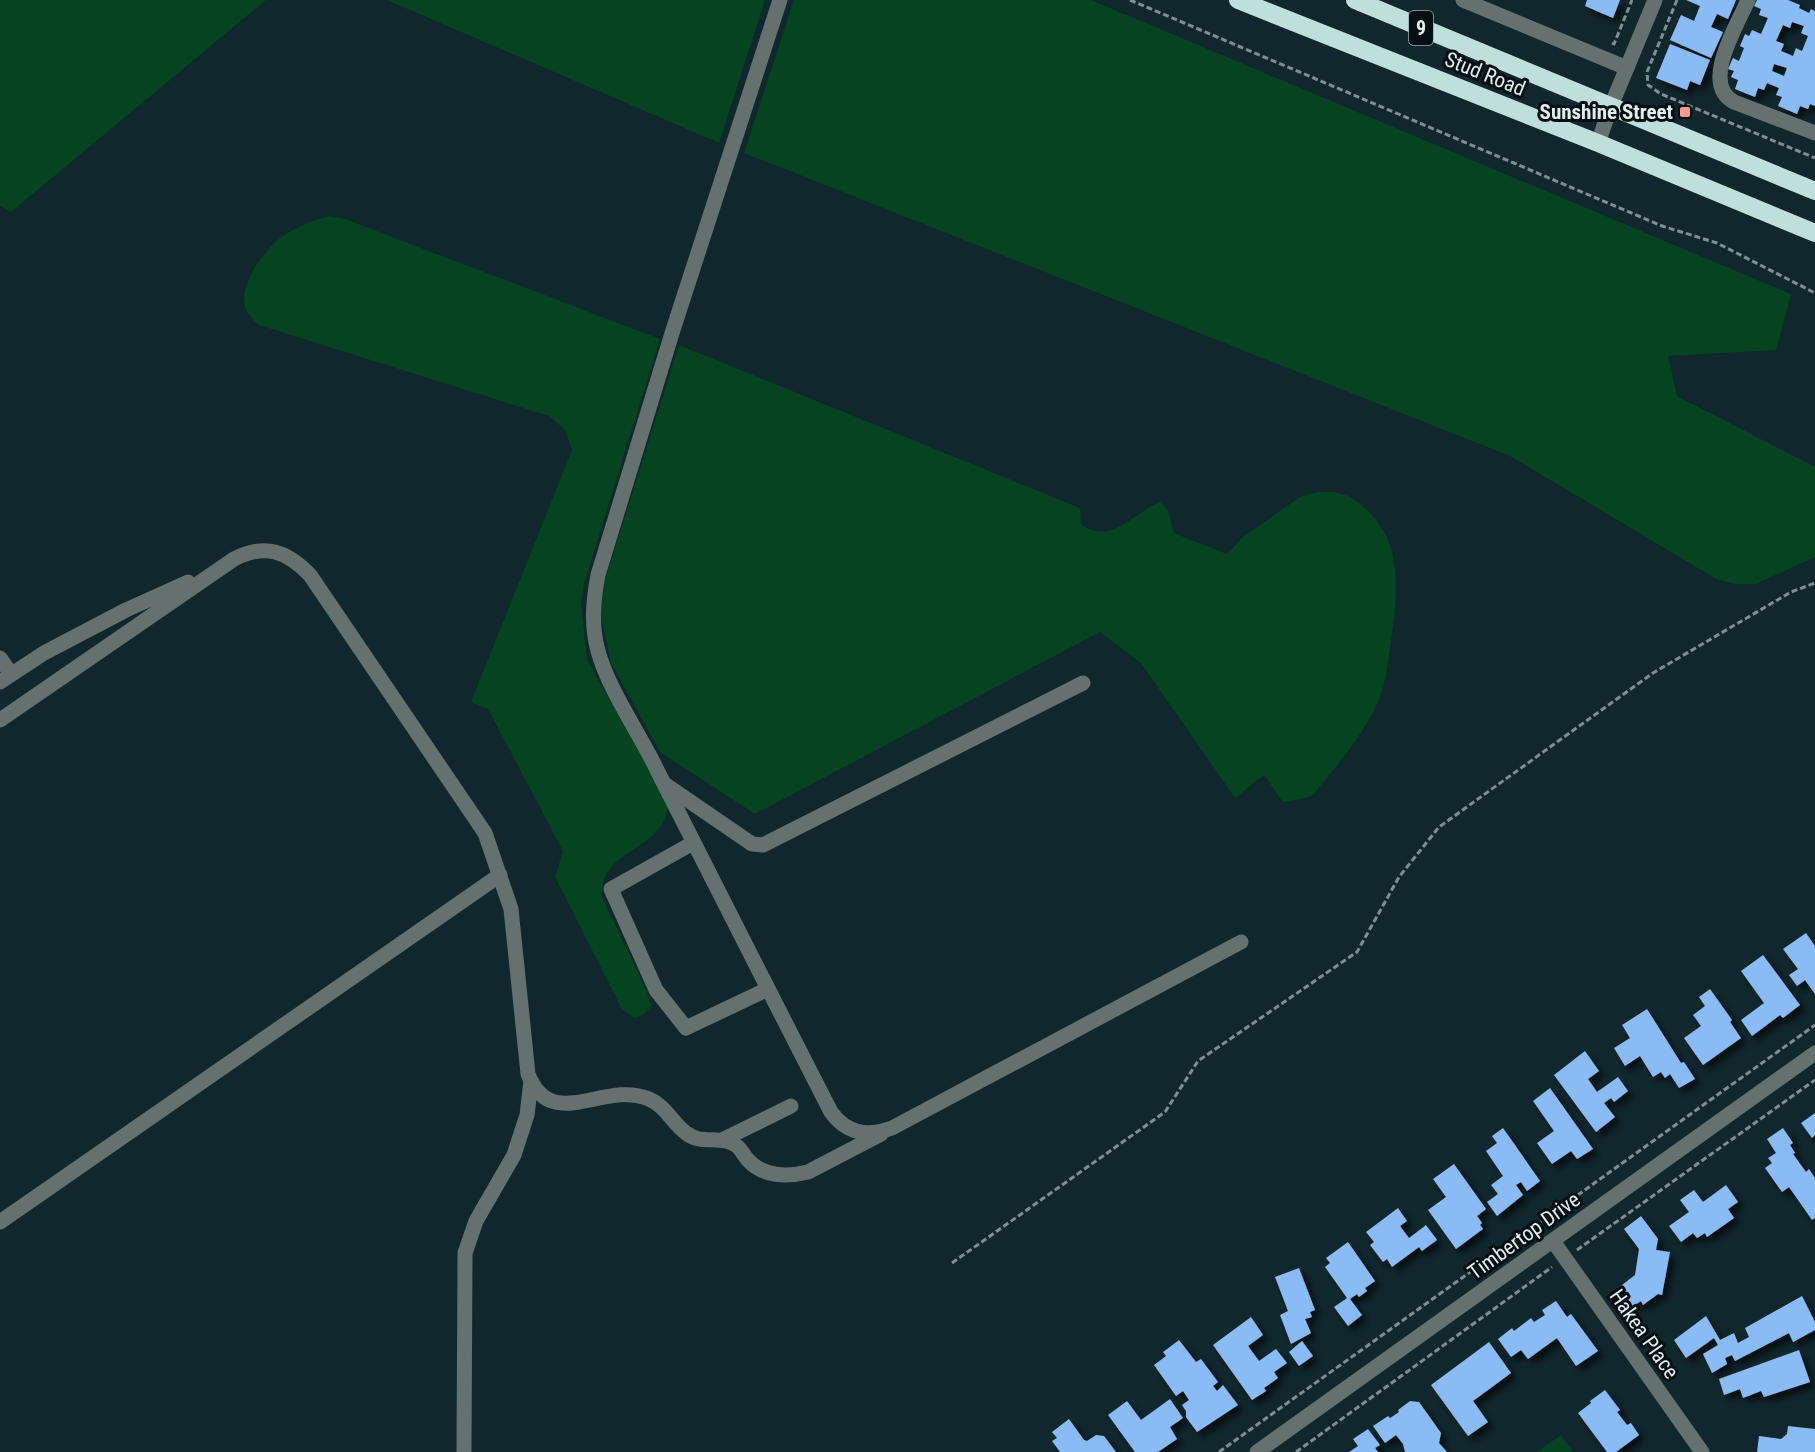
<svg xmlns="http://www.w3.org/2000/svg" width="1815" height="1452" font-family="'Roboto Condensed',sans-serif">
<style>
.green{fill:#054321}
.building{fill:#8abbf4;fill-rule:evenodd;filter:url(#shadow)}
.lines{fill:none;stroke-linecap:round;stroke-linejoin:round}
.path{stroke:#7d8f95;stroke-width:3;stroke-dasharray:6 3;stroke-linecap:butt}
.minor{stroke:#65716f;stroke-width:15}
.highway{stroke:#c0deda;stroke-width:18}
.poi-dot{fill:#f59c93;stroke:#060f12;stroke-width:2}
.labels{text-anchor:middle;stroke-width:6;stroke-linejoin:round;paint-order:stroke}
.shield{fill:#060f12;stroke:#9fabaf;stroke-width:1.5}
.shield-label{font-size:20px;font-weight:bold;fill:#e0eef2}
.street-label{font-size:21px;fill:#e0eef2;stroke:#060f12}
.poi-label{font-size:21px;font-weight:bold;fill:#e0eef2;stroke:#060f12;text-anchor:end}
</style>
<defs>
<filter id="shadow"><feDropShadow dx="5.5" dy="5.5" stdDeviation="3" flood-color="#0009"/></filter>
</defs>
<rect width="100%" height="100%" fill="#10272e"/>
<g class="green">
<polygon points="0,0 266,0 11,212 0,206"/>
<polygon points="387,0 765,0 719,143"/>
<polygon points="794,0 1091,0 1791,294 1776,350 1668,356 1677,396 1815,467 1815,557 1756,584 1736,584 1718,580 1510,456 744,153"/>
<path d="M330,216l15,3 315,120 -76,245 -3,18 6,58 82,145c-3,10 -5,19 -12,26 -22,24 -57,27 -55,66l45,95 5,14 -9,9 -9,3 -12,-9 -67,-132 8,-26 -75,-142 -17,-7 101,-252 -7,-20 -16,-14 -290,-91c-5,-5 -12,-10 -14,-18 -6,-24 20,-58 38,-71 14,-10 31,-16 47,-20z"/>
<path d="M679,345l401,163 1,16c28,23 55,-13 79,-22l8,8 6,23 53,21 17,-18 56,-39c18,-7 40,-8 56,4 49,35 42,87 35,141 -3,18 -5,41 -12,58 -16,36 -43,67 -68,97l-28,5 -19,-27 -29,23 -94,-135 -41,-31 -345,182 -95,-62 -49,-89 -11,-52 5,-31z"/>
<polygon points="1561,1435 1573,1452 1537,1452"/>
</g>
<g class="building">
<polygon points="1587,0 1620,0 1613,18 1585,6"/>
<polygon points="1686,0 1736,0 1728,19 1717,14 1711,27 1723,32 1711,58 1670,40 1681,15 1694,21 1700,6"/>
<path d="M1757,0h31l12,5 -1,3 10,5 2,-4 4,2v95l-5,-2 -2,5 -8,-3 -3,8 -19,-8 4,-9 -6,-2 3,-7 -12,-5 -3,7 -6,-2 -3,9 -20,-8 3,-9 -7,-3 3,-6 -6,-2 5,-11 6,3 5,-13 -4,-2 5,-12 4,2 3,-6 9,4 7,-16 -9,-3 2,-6 -7,-3zM1792,22l12,4 -3,7 7,3 -6,15 -6,-3 -3,8 -12,-5 3,-7 -8,-3 7,-16 7,3zM1774,64l13,4 -3,8 -12,-5z"/>
<polygon points="1670,44 1710,60 1700,85 1690,81 1687,90 1656,78"/>
<polygon points="1806,933 1815,946 1815,994 1805,980 1797,986 1789,975 1798,969 1783,949"/>
<polygon points="1763,955 1800,1005 1783,1018 1780,1015 1752,1036 1741,1020 1764,1003 1741,971"/>
<polygon points="1710,989 1732,1020 1730,1022 1741,1038 1703,1065 1684,1038 1701,1026 1693,1015 1705,1006 1699,997"/>
<polygon points="1647,1009 1681,1063 1684,1062 1695,1079 1679,1088 1670,1074 1665,1078 1661,1072 1653,1077 1640,1056 1625,1066 1614,1048 1630,1038 1622,1025"/>
<polygon points="1585,1051 1599,1071 1588,1079 1597,1092 1618,1077 1628,1091 1614,1102 1611,1098 1604,1103 1615,1117 1596,1132 1554,1075"/>
<polygon points="1550,1088 1593,1149 1577,1159 1571,1151 1552,1164 1537,1143 1554,1131 1533,1101"/>
<polygon points="1815,1113 1815,1135 1812,1138 1801,1123"/>
<polygon points="1503,1128 1540,1181 1527,1191 1521,1182 1516,1185 1523,1195 1497,1216 1487,1202 1498,1194 1491,1185 1503,1176 1486,1151 1497,1143 1492,1136"/>
<polygon points="1783,1128 1793,1143 1790,1145 1795,1153 1793,1154 1806,1172 1809,1169 1815,1178 1815,1218 1812,1220 1789,1187 1782,1192 1765,1168 1772,1163 1768,1158 1776,1153 1767,1139"/>
<polygon points="1454,1164 1486,1209 1477,1216 1482,1223 1480,1225 1483,1229 1456,1249 1428,1210 1446,1197 1433,1179"/>
<polygon points="1726,1185 1738,1202 1728,1209 1734,1218 1707,1237 1705,1233 1697,1238 1693,1233 1681,1242 1669,1226 1689,1212 1680,1200 1694,1190 1703,1202"/>
<polygon points="1398,1208 1407,1221 1400,1226 1409,1238 1426,1225 1437,1240 1422,1251 1419,1247 1392,1267 1387,1259 1383,1262 1370,1245 1374,1242 1366,1232"/>
<polygon points="1641,1216 1658,1239 1656,1250 1670,1252 1662,1295 1658,1294 1643,1305 1641,1301 1632,1307 1618,1288 1635,1275 1639,1249 1624,1229"/>
<polygon points="1348,1242 1375,1281 1365,1288 1367,1291 1359,1297 1357,1294 1350,1299 1362,1315 1348,1326 1334,1307 1347,1298 1325,1267 1330,1263 1326,1258"/>
<polygon points="1299,1268 1315,1310 1310,1312 1312,1317 1305,1319 1311,1333 1291,1344 1280,1315 1288,1311 1275,1277"/>
<polygon points="1802,1296 1815,1322 1815,1330 1793,1342 1789,1333 1735,1361 1732,1355 1725,1358 1727,1364 1712,1373 1703,1354 1718,1345 1714,1338 1686,1358 1674,1340 1706,1316 1720,1340 1734,1333 1738,1343 1749,1337 1745,1328"/>
<polygon points="1556,1301 1567,1317 1571,1314 1598,1351 1576,1366 1557,1338 1528,1359 1521,1350 1511,1357 1498,1339 1512,1328 1514,1331 1531,1318 1534,1322 1545,1315 1542,1310"/>
<polygon points="1251,1317 1263,1335 1248,1346 1259,1361 1276,1349 1287,1363 1274,1372 1278,1378 1264,1388 1266,1391 1252,1400 1213,1345"/>
<polygon points="1179,1340 1196,1362 1201,1359 1218,1382 1213,1386 1217,1391 1223,1385 1238,1405 1197,1432 1186,1417 1186,1411 1182,1405 1189,1400 1183,1391 1176,1396 1154,1365 1166,1356 1163,1352"/>
<polygon points="1302,1341 1313,1356 1299,1366 1289,1352"/>
<polygon points="1489,1342 1511,1373 1473,1401 1488,1422 1468,1436 1431,1385"/>
<polygon points="1799,1350 1810,1382 1764,1397 1761,1391 1743,1398 1740,1389 1724,1395 1719,1379"/>
<polygon points="1605,1390 1620,1410 1617,1412 1627,1425 1631,1423 1639,1435 1616,1452 1607,1452 1578,1413 1591,1403 1590,1401"/>
<polygon points="1170,1399 1183,1418 1170,1427 1177,1439 1158,1452 1135,1452 1108,1415 1127,1401 1141,1420"/>
<polygon points="1410,1401 1419,1402 1441,1433 1439,1443 1447,1452 1405,1452 1403,1444 1396,1435 1385,1443 1373,1426 1388,1416 1390,1418 1399,1412 1398,1410"/>
<polygon points="1069,1419 1084,1440 1087,1441 1096,1435 1104,1436 1116,1452 1060,1452 1052,1441 1057,1438 1052,1432"/>
<polygon points="1788,1426 1815,1429 1815,1452 1757,1452 1759,1436 1781,1439 1787,1434"/>
<polygon points="1368,1429 1380,1445 1375,1448 1378,1452 1349,1452 1358,1446 1353,1439"/>
</g>
<g class="lines">
<g class="path">
<polyline points="1130,0 1662,226 1717,243 1815,293"/>
<polyline points="1677,0 1647,72 1648,85 1661,94 1815,158"/>
<polyline points="1612,43 1614,44 1632,0"/>
<polyline points="1577,1250 1815,1080"/>
<polyline points="952,1263 1165,1112 1198,1061 1357,952 1399,877 1439,827 1653,673 1791,592 1815,583"/>
<polyline points="1219,1452 1815,1025"/>
<polyline points="1296,1452 1552,1267"/>
</g>
<g class="minor">
<path d="M780,0l-107,330 -75,245c-5,26 -7,50 0,76 11,40 41,81 59,119 57,114 116,228 174,342 16,22 36,25 61,16l349,-186"/>
<polyline points="1463,0 1627,68"/>
<path d="M1748,0c-11,26 -48,84 -14,102l81,31"/>
<polyline points="1598,143 1611,106 1655,0"/>
<polyline points="0,658 11,674"/>
<polyline points="0,682 44,653 126,610 188,582"/>
<path d="M0,720l234,-161c31,-16 53,-8 76,16l175,258 26,76 17,165c23,60 76,6 121,25 17,7 23,24 37,34 14,11 28,4 43,9 11,3 12,10 19,18 15,17 40,17 60,12l73,-38"/>
<polyline points="666,785 752,844 763,845 1083,683"/>
<polyline points="693,843 611,889 656,990 686,1028 768,989"/>
<polyline points="722,1140 791,1106"/>
<polyline points="0,1222 500,875"/>
<polyline points="1553,1241 1702,1452"/>
<polyline points="464,1452 465,1253 476,1221 514,1155 527,1115 531,1081"/>
<polyline points="1257,1452 1815,1053"/>
</g>
<g class="highway">
<polyline points="1238,0 1598,143 1815,233"/>
<polyline points="1355,0 1815,191"/>
</g>
</g>
<rect class="poi-dot" x="1679" y="106" width="12" height="12" rx="3"/>
<g class="labels">
<rect class="shield" x="1409" y="11" width="24" height="34" rx="4.5"/>
<g class="shield-label">
<text x="1421" y="35">9</text>
</g>
<g class="street-label">
<text transform="translate(1485 74) rotate(22)" y="7">Stud Road</text>
<text transform="translate(1524 1236) rotate(-36)" y="7">Timbertop Drive</text>
<text transform="translate(1644 1334) rotate(55)" y="7">Hakea Place</text>
</g>
<g class="poi-label">
<text x="1673" y="119">Sunshine Street</text>
</g>
</g>
</svg>
